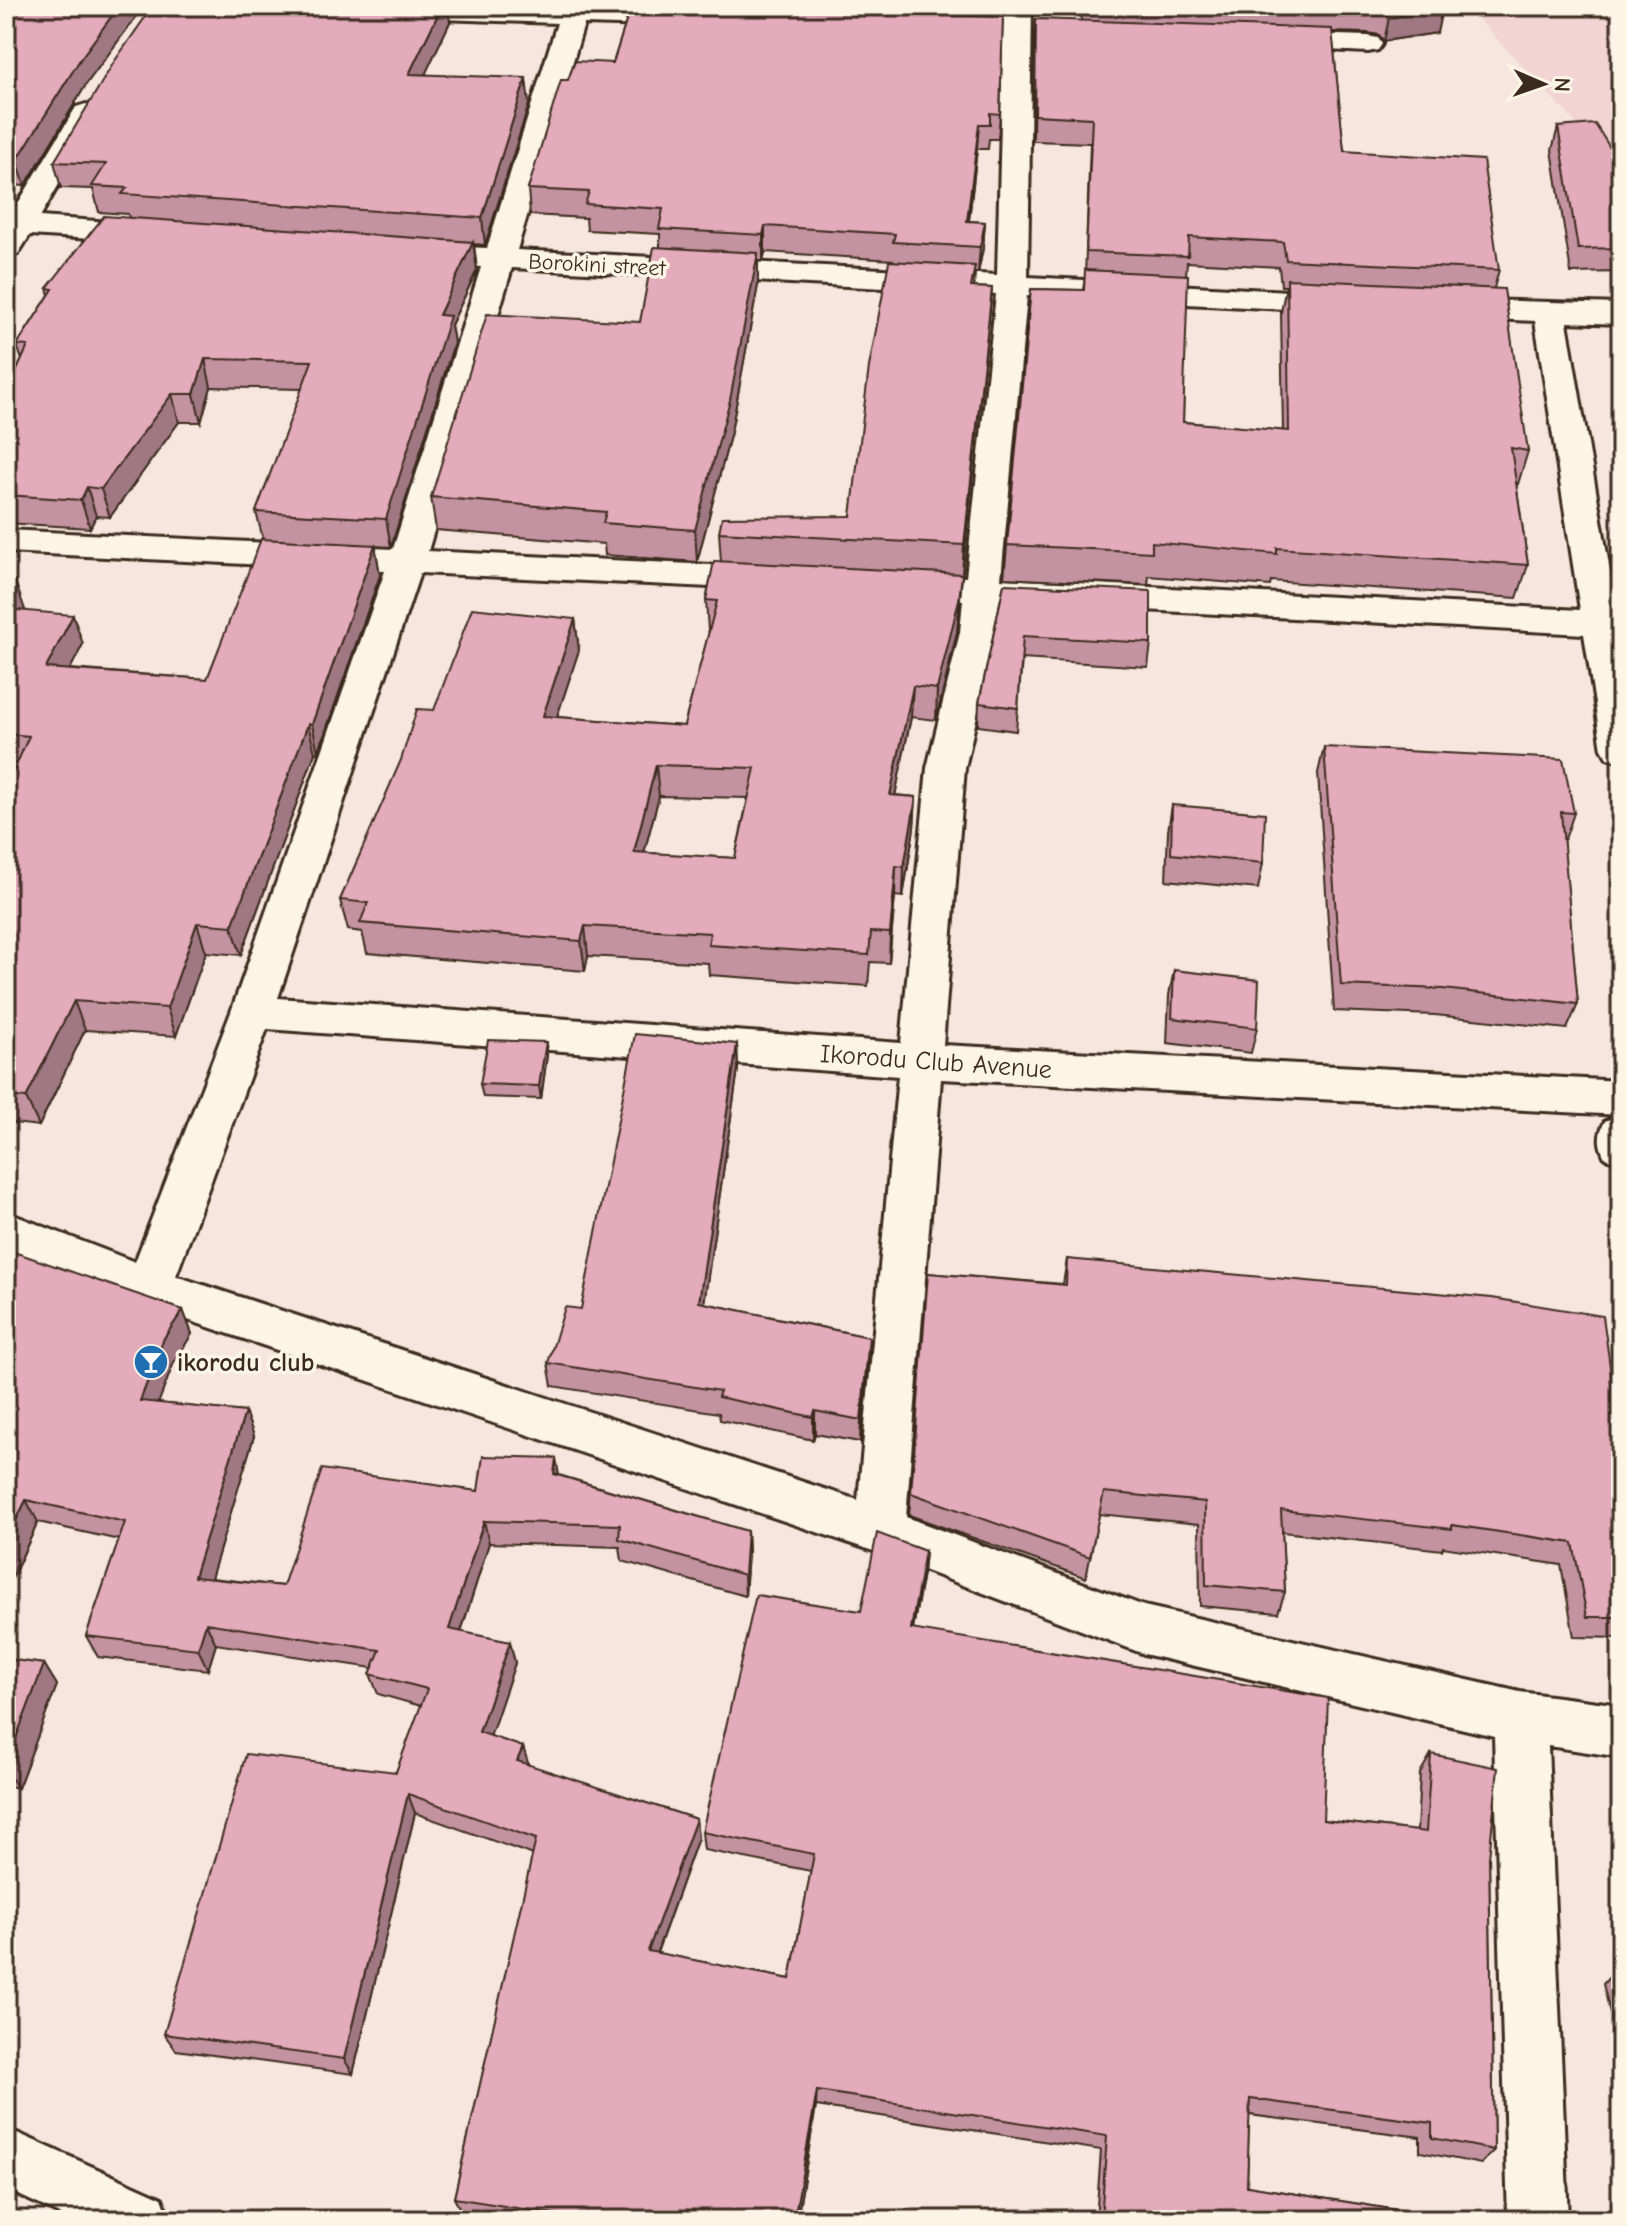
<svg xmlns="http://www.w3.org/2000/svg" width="1627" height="2226" font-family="'Comic Neue',sans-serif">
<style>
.built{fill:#f1d4d3}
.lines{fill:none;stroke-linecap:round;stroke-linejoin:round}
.street-casing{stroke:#3b2a1e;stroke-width:6}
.street{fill:#fcf5e5;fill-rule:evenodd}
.wall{fill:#c493a2;stroke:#3b2a1e;stroke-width:2;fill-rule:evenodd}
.shaded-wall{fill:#a07884;stroke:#3b2a1e;stroke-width:2}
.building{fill:#e4abbc;stroke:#3b2a1e;stroke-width:2;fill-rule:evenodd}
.labels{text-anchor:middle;stroke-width:7;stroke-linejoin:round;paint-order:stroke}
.far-street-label{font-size:22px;fill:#3b2a1e;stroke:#fcf5e5}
.street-label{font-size:26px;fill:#3b2a1e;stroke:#fcf5e5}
.poi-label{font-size:26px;font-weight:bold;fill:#3b2a1e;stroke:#fcf5e5;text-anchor:start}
</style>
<rect width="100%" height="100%" fill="#f7e6dd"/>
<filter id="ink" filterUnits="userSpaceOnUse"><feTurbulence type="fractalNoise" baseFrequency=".0125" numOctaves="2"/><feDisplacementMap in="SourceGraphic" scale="16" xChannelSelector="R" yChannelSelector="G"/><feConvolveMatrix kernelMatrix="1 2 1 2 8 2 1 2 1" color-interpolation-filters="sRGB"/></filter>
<g filter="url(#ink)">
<polygon class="built" points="1466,6 1621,6 1621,163 1613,162"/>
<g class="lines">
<g class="street-casing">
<g id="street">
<path d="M284,6h306l106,7 4,6 -4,6 -10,2 -102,-3 -67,226 480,25 7,-269h28l-4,271 315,17 11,2 5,7 -5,7 -11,2 -316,-16 -26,283 579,31 -45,-289 -87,-4 -11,-2 -5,-7 5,-7 11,-2 173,5v20l-54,-2 50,290h4v150l-14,-4 -5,-9 -18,-115 -585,-32 -3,30 -31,136 -22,277 678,36v34l-680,-36 -35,438 238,89 376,86 101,13v52l-73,-11 20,474h-60l-14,-484 -350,-82 -268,-102 -727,-245 -143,-56v-39l129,50 96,-250 154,-441 -379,-19v-22l387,19 88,-282 -75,-6 -4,-7 4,-7 11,-2 70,3 70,-225 -259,-9 -10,-2zM512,268l484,26 -30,283 -66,-4 -13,4 -5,8 5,8 76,7 -3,32 -33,136 -26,275 -623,-45 142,-425 352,17 13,-3 5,-8 -5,-8 -13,-3 -344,-17zM267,1029l631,47 -40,424 -682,-224z"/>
<polygon points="1275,33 1368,36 1378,38 1382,44 1378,50 1368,52 1265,47 1261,41 1265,35"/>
<polygon points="86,104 96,107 100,113 40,217 153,225 164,228 168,234 164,240 153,243 30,235 18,254 6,256 6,215 11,215 76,107"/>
<path d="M1621,1115v48l-16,-5c-7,-15 -7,-23 0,-37z"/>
<polygon points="6,2128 162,2198 170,2220 72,2220 6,2189"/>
</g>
</g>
<use href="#street" class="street"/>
</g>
<g class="wall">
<polygon points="19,6 144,6 87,83 25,186 11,185 6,194 6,25"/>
<path d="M631,6h350l-1,10 20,98 -2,25h-9l-1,10h-11l-8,72 16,1 -2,26 -5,25h-3l-1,14 18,1 -3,31 -27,257 -5,56 -21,88 -25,-3 -16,78 21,2 -2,31 -11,69 -8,-1 -6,67 -19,-1 -2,24 -159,-11 -1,-12 -120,-7 -3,15 -218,-18 -5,-21 -14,-2 -8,-30 94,-190 141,-91 4,31 -22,67 127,9 25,-94 -1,-1 -2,-31 15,-38 -2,-30 132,-16 42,-256 -128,-8 -2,9h-5v24l-27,147 -34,130 -92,-7 -1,-11 -168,-14 -5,-33 209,-175 20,-74v-14l-73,-4 -1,-12 -56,-3 -2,-26 40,-109 45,-17zM659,796l89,2 -13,60 -91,-5z"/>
<path d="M1081,6h357l-1,27 -53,8 -5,-6 -11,-2 -36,-1 12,119 155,119 -5,18 34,163 -10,33 -2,-1 12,82 -11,33 -246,-17 -1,5 -121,-10 -1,9 -144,-7 27,-289 52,1 2,-13 5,-134 -57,-2 1,-97 2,-25 45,2zM1187,262l92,5 2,19h5l-5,26 2,119 -100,-9 3,-147z"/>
<polygon points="450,22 425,74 529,104 485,245 474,244 477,270 451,325 454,343 391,547 375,546 380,575 318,753 315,753 241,955 206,952 176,1036 85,1030 39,1126 6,1122 6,788 17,764 6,763 6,580 25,610 83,644 70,669 207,679 263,539 256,512 302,389 211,387 201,422 179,422 110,517 96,516 90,528 6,523 6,394 22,360 17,345 49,295 47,288 129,218 128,214 99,212 93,189 61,188 54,162"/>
<polygon points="1558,127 1621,165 1621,272 1571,273 1552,150"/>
<polygon points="1618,424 1621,424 1621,519 1609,449"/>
<polygon points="1004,584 1151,643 1148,667 1022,659 1016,731 978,726 979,703"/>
<polygon points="1324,747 1574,813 1565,839 1563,839 1578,1004 1567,1029 1435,1015 1334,1011 1318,773"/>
<polygon points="1172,805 1263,863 1258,889 1166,880 1168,831"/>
<polygon points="1174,970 1257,1028 1251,1053 1167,1043 1169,995"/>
<polygon points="737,1044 738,1069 704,1303 869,1337 868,1360 860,1442 815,1434 813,1440 720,1420 719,1413 552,1386 548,1363 581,1309"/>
<polygon points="547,1055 541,1099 483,1097 480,1084"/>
<polygon points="6,1251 183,1310 192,1334 174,1362 158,1403 245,1412 254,1436 211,1578 283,1586 478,1491 559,1475 747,1531 748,1553 745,1596 622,1561 620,1547 489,1543 461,1632 510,1642 515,1663 490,1736 523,1747 528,1765 696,1819 698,1838 657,1953 790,1979 811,1871 704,1850 702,1832 861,1611 925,1551 923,1573 913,1629 1323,1820 1417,1831 1420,1773 1431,1754 1489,1858 1494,2150 1481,2164 1420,2152 1420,2137 1249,2115 1247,2186 1460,2220 1096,2220 1101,2150 816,2106 797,2220 518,2220 461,2211 454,2198 533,1855 415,1813 353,2074 176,2050 164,2034 396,1772 421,1706 378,1694 370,1674 373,1668 216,1644 208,1670 98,1657 86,1636 119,1540 38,1522 6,1591"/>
<polygon points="1067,1259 1621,1445 1621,1638 1574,1637 1561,1565 1443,1547 1442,1550 1282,1532 1285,1592 1278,1613 1200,1606 1199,1524 1099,1514 1086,1578 909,1515 928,1273 1063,1284"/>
<polygon points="6,1659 44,1664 57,1685 18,1788 6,1785"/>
<polygon points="1619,1966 1621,1966 1621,2058 1603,1984"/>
</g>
<g class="shaded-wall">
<polygon points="119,6 144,6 87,83 25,186 17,160 81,58"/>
<polygon points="442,6 448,6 450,22 413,100 409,74"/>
<polygon points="1442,9 1437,33 1384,41 1389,18"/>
<polygon points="526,78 529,104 485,245 482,218"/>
<polygon points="979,124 977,149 966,246 967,221"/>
<polygon points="6,168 11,185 6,194"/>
<polygon points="985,222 983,248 978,273 980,247"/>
<polygon points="765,226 765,252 763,261 763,235"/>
<polygon points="473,242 477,270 451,325 454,343 391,547 386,519 439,315"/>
<polygon points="758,253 758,285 731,432 697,562 695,530"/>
<polygon points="992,288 989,319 962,576 964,545"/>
<polygon points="205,359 211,387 201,422 194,394"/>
<polygon points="172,394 179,422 110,517 101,489"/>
<polygon points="87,487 96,516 90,528 81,500"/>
<polygon points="375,545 380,575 318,753 312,724"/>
<polygon points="962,574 957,632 936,720 937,689"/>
<polygon points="15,581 25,610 6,626 6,597"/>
<polygon points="73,615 83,644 56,697 46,668"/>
<polygon points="575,619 579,650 547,747 543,716"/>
<polygon points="913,686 911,717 889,826 890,795"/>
<polygon points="308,724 315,753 241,955 232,926"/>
<polygon points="656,765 659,796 636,883 634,852"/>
<polygon points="916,797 914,828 903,897 904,867"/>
<polygon points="896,866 895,896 889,963 890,933"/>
<polygon points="197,923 206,952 176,1036 167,1008"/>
<polygon points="585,926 588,956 585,971 581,941"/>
<polygon points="74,1001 85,1030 39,1126 26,1098"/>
<polygon points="546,1042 547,1055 541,1099 539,1086"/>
<polygon points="737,1044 738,1069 701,1325 699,1302"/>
<polygon points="183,1310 192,1334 174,1362 150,1425 140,1401 164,1338"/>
<polygon points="869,1337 868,1360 860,1442 861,1420"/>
<polygon points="815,1411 815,1434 813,1440 813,1417"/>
<polygon points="245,1412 254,1436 205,1598 194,1577"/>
<polygon points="556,1458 560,1481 554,1474"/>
<polygon points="26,1500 38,1522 6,1591 6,1541"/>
<polygon points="484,1521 489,1543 455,1650 449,1629"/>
<polygon points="747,1531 748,1553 745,1596 744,1575"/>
<polygon points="925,1551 923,1573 909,1650 911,1629"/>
<polygon points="206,1623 216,1644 208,1670 198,1649"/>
<polygon points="510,1642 515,1663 485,1752 479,1732"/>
<polygon points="44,1664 57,1685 18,1788 6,1771 6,1764"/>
<polygon points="523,1747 529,1766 517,1761"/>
<polygon points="408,1794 415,1813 353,2074 344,2059"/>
<polygon points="696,1819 698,1838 651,1968 648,1951"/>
<polygon points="817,2091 816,2106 797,2220 794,2220"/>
</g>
<g class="building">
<polygon points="19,6 119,6 81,58 17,160 6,159 6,25"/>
<polygon points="153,6 442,6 409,74 526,78 482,218 122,194 127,188 92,186 106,164 54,162 114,62"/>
<polygon points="631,6 692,6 1003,17 1000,114 990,113 990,124 979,124 967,221 985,222 980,247 893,242 895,234 765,226 763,235 659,229 663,209 585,204 589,192 528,189 561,80 568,80 575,61 613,63"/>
<polygon points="1279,6 1438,6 1442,9 1389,18 1383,11 1373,9"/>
<polygon points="1036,19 1332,29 1344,151 1483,160 1499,270 1286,260 1283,242 1189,237 1188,256 1086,252 1092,118 1035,115"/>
<polygon points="1595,124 1621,165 1621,248 1578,249 1558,127"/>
<polygon points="104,216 473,242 439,315 450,316 386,519 256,512 312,361 205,359 194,394 172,394 101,489 87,487 81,500 6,495 6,394 28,346 17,345 53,289 47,288"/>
<polygon points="654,247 758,253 730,400 695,530 603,523 606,512 431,497 487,314 640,322"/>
<polygon points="889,261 975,266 971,287 992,288 964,545 719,532 722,517 851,516 869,367"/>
<polygon points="1085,270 1188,275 1183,422 1289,431 1287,279 1504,289 1528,451 1511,448 1528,565 1277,548 1277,554 1152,542 1152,552 1007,545 1031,289 1084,290"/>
<polygon points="1618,424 1621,424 1621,443"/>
<polygon points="261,539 375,545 312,724 308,724 232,926 197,923 167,1008 74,1001 26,1098 6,1096 6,788 29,736 6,734 6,609 73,615 46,668 207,679"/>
<path d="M714,561l248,13 -3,26 -22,89 -24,-3 -23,109 26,2 -12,70 -8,-1 -6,67 -19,-1 -2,23 -161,-10 2,-12 -125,-7 -4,15 -221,-18 8,-20 -28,-3 61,-140 16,-51 17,1 38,-102 103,11 -32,97 141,10 33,-125 -11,-1zM656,765l99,3 -20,90 -101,-6z"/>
<polygon points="6,580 15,581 6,597"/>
<polygon points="1004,584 1151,591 1151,643 1023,636 1018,708 979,703"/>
<polygon points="1324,747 1563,759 1574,813 1561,812 1578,1004 1443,989 1341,985"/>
<polygon points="1172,805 1265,813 1263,863 1171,854"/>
<polygon points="1174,970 1259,980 1257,1028 1172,1018"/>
<polygon points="635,1034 737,1044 699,1302 869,1337 861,1420 815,1411 813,1417 718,1397 720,1391 548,1363 565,1307 581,1309"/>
<polygon points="488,1040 546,1042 539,1086 480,1084"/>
<polygon points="6,1251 20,1254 183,1310 164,1338 140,1401 245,1412 194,1577 283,1586 322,1469 478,1491 483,1456 556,1458 554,1474 747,1531 744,1575 619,1539 620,1525 484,1521 449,1629 510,1642 479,1732 523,1747 517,1761 696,1819 648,1951 790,1979 814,1854 702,1832 756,1595 861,1611 877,1533 925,1551 911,1629 1328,1698 1323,1820 1426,1832 1431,1754 1498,1768 1489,1858 1494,2150 1432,2138 1432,2123 1250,2099 1247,2186 1460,2220 1101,2220 1107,2136 817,2091 794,2220 592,2220 454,2198 536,1839 408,1794 344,2059 164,2034 246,1754 396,1772 427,1689 370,1674 380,1650 206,1623 198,1649 86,1636 125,1522 26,1500 6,1541"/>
<polygon points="1067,1259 1492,1298 1603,1316 1621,1445 1621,1617 1587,1617 1573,1543 1452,1525 1452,1529 1281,1510 1285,1592 1206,1585 1205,1502 1104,1492 1090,1557 911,1493 928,1273 1066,1285"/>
<polygon points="6,1659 44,1664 6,1764"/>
</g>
</g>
<defs>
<g id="bar-disc" transform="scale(1.8)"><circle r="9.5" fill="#1f6fb2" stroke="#fcf5e5"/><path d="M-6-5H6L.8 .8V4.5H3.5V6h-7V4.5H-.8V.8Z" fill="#fff"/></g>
</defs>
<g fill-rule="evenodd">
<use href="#bar-disc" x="151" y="1362"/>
</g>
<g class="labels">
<g class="far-street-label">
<text transform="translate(597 264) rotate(3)" y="8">Borokini street</text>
</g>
<g class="street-label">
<text transform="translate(936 1061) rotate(4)" y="9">Ikorodu Club Avenue</text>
</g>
<g class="poi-label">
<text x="177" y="1371">ikorodu club</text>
</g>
</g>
<rect width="1627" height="2226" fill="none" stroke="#fcf5e5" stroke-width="32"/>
<rect x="16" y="16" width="1595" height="2194" fill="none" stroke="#3b2a1e" stroke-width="3" filter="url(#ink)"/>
<g transform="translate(1543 84) rotate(92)" stroke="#fcf5e5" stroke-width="6" paint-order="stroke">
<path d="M0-6L14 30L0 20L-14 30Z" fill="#3b2a1e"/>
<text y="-12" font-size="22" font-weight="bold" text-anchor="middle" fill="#3b2a1e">N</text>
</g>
</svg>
